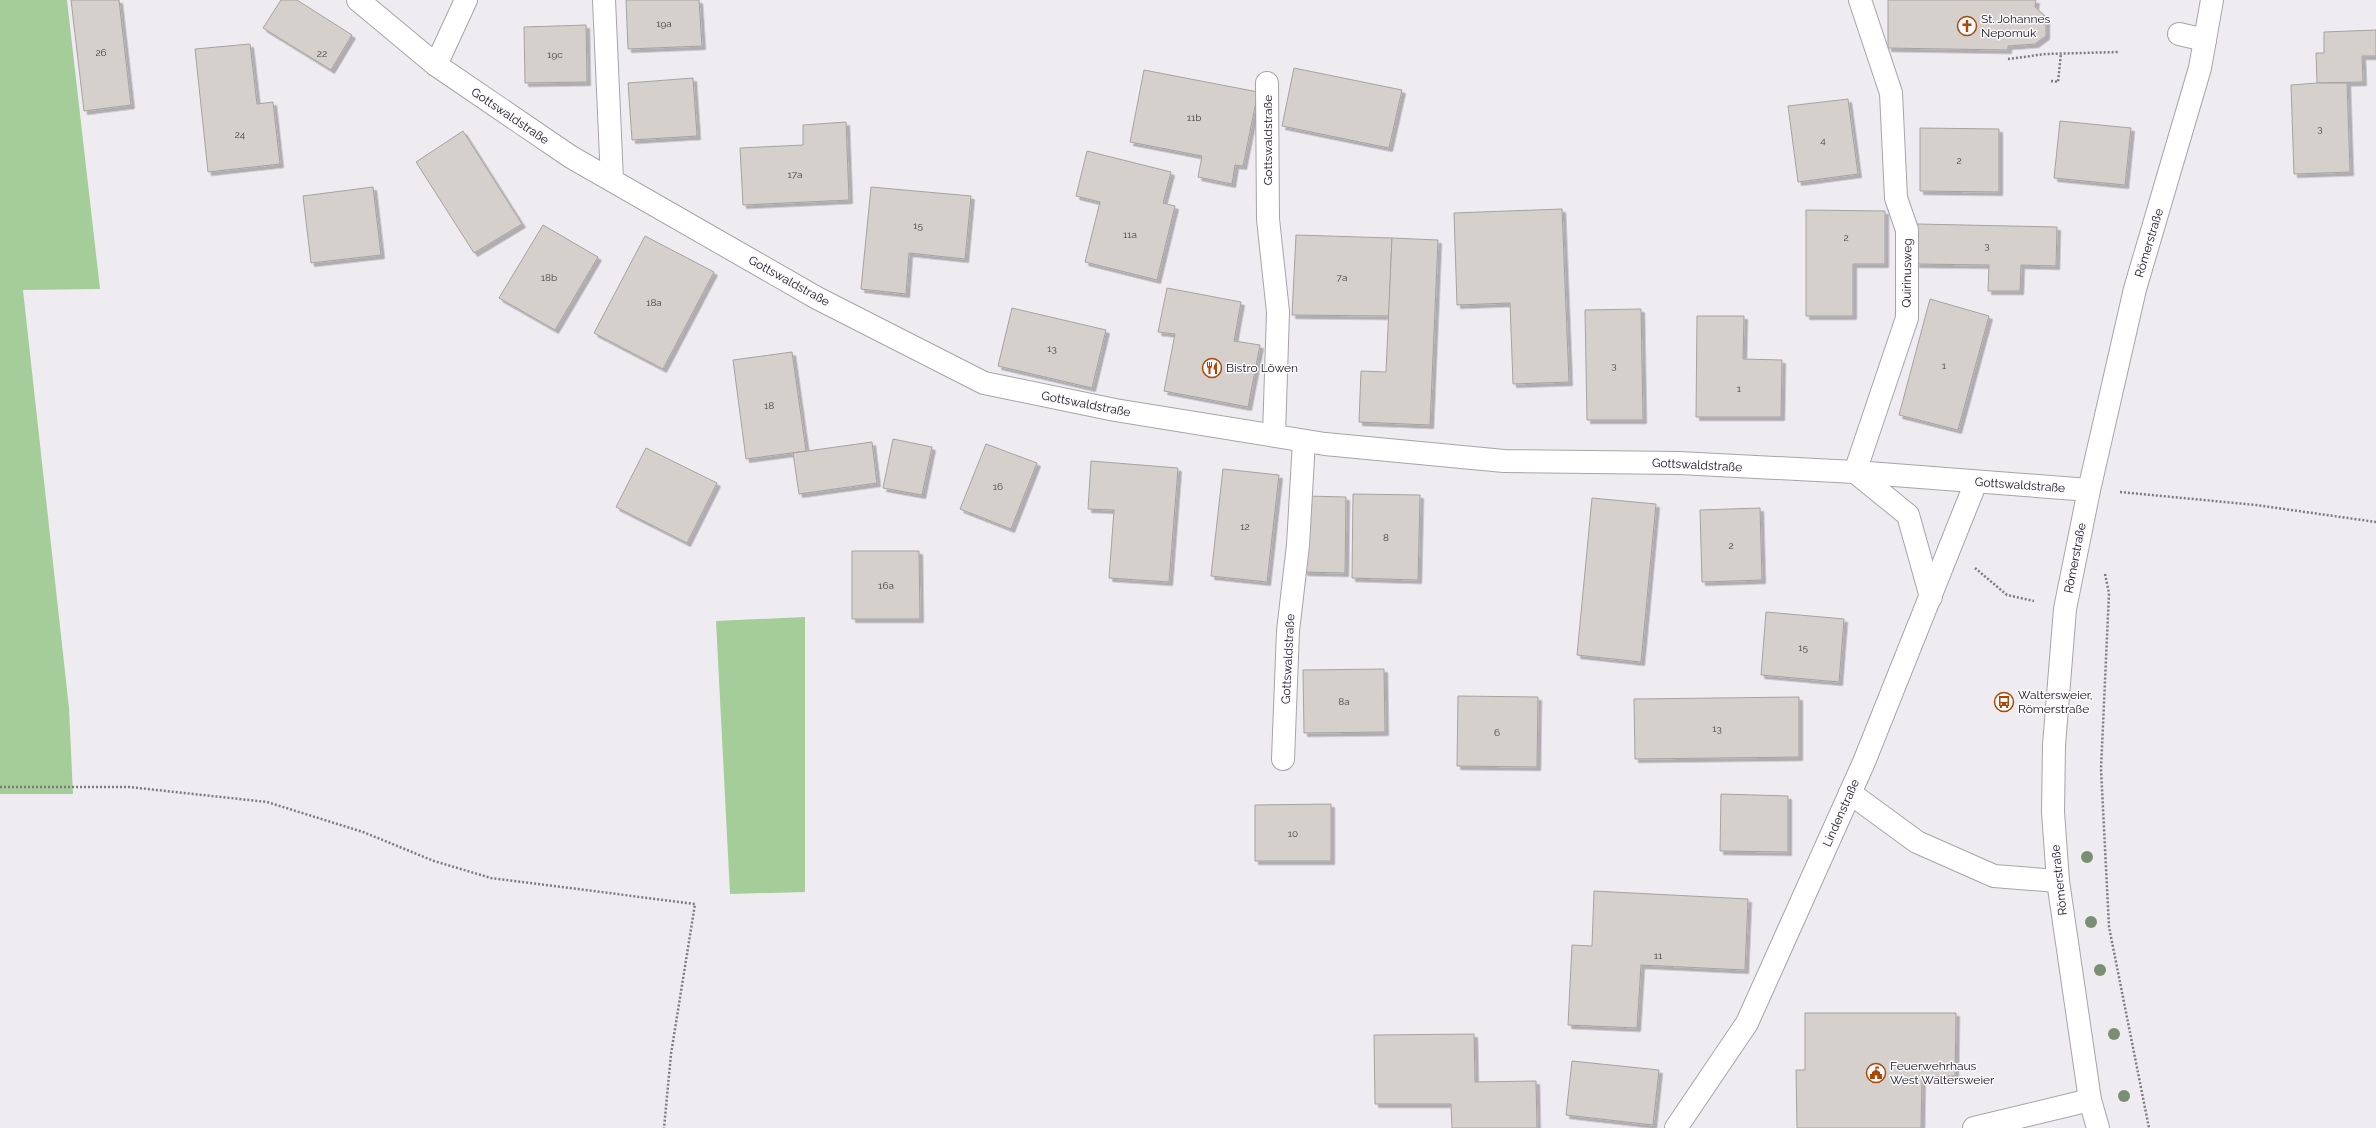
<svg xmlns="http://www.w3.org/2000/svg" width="2376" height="1128" font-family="Raleway,sans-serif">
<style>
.green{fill:#a5cd99}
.building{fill:#d5d0cc;stroke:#a7a29e;filter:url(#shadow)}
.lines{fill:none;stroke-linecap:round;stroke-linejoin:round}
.minor-casing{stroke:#a7a4a9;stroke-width:24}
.path{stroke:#7d7b7e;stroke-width:2.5;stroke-dasharray:2 2;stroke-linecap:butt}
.minor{stroke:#fff;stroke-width:22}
.tree{fill:#7a8e71}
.labels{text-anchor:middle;stroke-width:3;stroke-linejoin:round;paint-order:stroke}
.number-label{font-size:10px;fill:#464444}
.poi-label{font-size:12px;fill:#161517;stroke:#fcf9ff;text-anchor:start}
.street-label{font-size:12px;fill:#161517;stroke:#fcf9ff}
</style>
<defs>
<filter id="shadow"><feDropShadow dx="3.5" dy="3.5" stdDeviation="0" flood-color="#0004"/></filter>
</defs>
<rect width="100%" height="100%" fill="#efecf1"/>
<g class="green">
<polygon points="0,0 67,0 100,289 23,290 69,708 73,794 0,794"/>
<polygon points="805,617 805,892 730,894 716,621"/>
</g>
<g class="building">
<polygon points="71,0 119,0 131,105 84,111"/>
<polygon points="281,0 297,0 352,35 331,70 263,28"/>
<polygon points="626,0 699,0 702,46 628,49"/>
<polygon points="1888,0 2036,0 2035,7 2046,17 2046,36 2035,44 2008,46 2008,50 1888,48"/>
<polygon points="586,25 587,82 525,83 524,27"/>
<polygon points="2376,30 2376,56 2362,56 2363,82 2317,83 2316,53 2324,53 2324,32"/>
<polygon points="250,44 257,104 273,102 280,164 208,172 195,49"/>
<polygon points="1294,68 1402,90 1389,148 1282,126"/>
<polygon points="1144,70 1258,92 1243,166 1235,165 1232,184 1198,177 1202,156 1130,142"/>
<polygon points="693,78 697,136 632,140 628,83"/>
<polygon points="2317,83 2347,83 2350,172 2294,174 2291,85"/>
<polygon points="1848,99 1858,174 1798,182 1788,106"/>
<polygon points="2060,121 2131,128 2125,185 2054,178"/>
<polygon points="846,122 849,200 743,205 740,148 803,145 803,125"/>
<polygon points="1920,128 1999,129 1999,192 1920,191"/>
<polygon points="463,131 522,224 474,253 416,162"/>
<polygon points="1087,151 1171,172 1163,203 1175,206 1157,280 1085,262 1100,202 1076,196"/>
<polygon points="373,187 381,255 311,263 303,196"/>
<polygon points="871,187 971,196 965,259 909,253 906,294 861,289"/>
<polygon points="1562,209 1569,382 1513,384 1510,303 1457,305 1454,213"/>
<polygon points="1806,210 1885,211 1885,264 1853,264 1853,316 1806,316"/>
<polygon points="1917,224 2057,227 2056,266 2021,265 2020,291 1988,291 1989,265 1916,264"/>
<polygon points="543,225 598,257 555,330 499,298"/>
<polygon points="1296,235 1392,238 1389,316 1292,315"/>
<polygon points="645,236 714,272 663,369 594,333"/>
<polygon points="1392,238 1438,240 1430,425 1359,422 1361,371 1386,372"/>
<polygon points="1167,288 1241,302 1234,341 1260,345 1248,407 1164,391 1175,334 1158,332"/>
<polygon points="1930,299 1989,316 1958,430 1899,415"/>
<polygon points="1012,308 1106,330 1092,388 998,366"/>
<polygon points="1641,309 1643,420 1587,420 1585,310"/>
<polygon points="1697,316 1744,316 1743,359 1782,360 1781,417 1696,417"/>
<polygon points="792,352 806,451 746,459 733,360"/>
<polygon points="893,439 932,447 922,495 883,488"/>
<polygon points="872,442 877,483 799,494 793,453"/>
<polygon points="986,444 1037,463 1011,529 960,509"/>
<polygon points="646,448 717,483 687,543 616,507"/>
<polygon points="1091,461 1178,468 1169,582 1109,578 1114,510 1088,509"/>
<polygon points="1223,469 1279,475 1267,582 1211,576"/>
<polygon points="1353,494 1420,495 1418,580 1352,578"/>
<polygon points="1306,496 1346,497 1345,573 1304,572"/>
<polygon points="1592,498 1656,504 1641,662 1577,655"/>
<polygon points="1760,508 1762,580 1702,582 1700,510"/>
<polygon points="852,551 919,551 920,619 852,619"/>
<polygon points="1766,612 1844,619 1839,682 1761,675"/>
<polygon points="1384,669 1385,732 1304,733 1303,670"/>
<polygon points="1458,696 1538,697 1537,767 1457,766"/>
<polygon points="1799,697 1799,757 1635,759 1634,699"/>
<polygon points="1721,794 1788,796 1788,852 1720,851"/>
<polygon points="1331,804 1331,861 1255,861 1255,805"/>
<polygon points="1594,891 1748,899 1745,970 1641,965 1637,1028 1568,1025 1572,945 1592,946"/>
<polygon points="1805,1013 1956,1013 1955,1076 1922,1077 1921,1128 1797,1128 1796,1070 1805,1070"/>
<polygon points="1474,1034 1475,1082 1536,1081 1537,1128 1452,1128 1451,1104 1375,1104 1374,1035"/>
<polygon points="1572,1061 1659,1070 1653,1125 1566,1115"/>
</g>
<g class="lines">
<g class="minor-casing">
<g id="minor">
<polyline points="358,0 436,65 571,157 817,298 984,383 1115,410 1325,444 1504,461 1679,463 1855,472 2089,490"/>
<polyline points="604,0 612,180"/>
<polyline points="1860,0 1891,93 1896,198 1907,230 1907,318 1855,472 1908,515 1931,597"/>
<polyline points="2179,34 2205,40"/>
<polyline points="436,65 466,0"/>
<polyline points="1267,83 1268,219 1278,312 1274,435"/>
<polyline points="1283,759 1288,631 1298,545 1304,441"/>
<polyline points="1850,793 1917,842 1994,876 2058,881"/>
<polyline points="1676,1128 1747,1023 1864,762 1976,482"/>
<polyline points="1974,1128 2090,1100"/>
<polyline points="2098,1128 2090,1100 2058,881 2053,812 2054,745 2065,609 2089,490 2135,289 2200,68 2212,0"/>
</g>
</g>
<g class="path">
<polyline points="2008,59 2046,54 2118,52"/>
<polyline points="2051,81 2058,82 2061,53"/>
<polyline points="2120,492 2256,505 2376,522"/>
<polyline points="1975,568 2007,595 2034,601"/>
<polyline points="2105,574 2109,593 2101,769 2109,927 2149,1128"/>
<polyline points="0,787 129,787 267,802 363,832 434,861 491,878 695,904 671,1054 664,1128"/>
</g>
<use href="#minor" class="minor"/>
</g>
<g class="tree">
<circle cx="2087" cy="857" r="6"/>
<circle cx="2091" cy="922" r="6"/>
<circle cx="2100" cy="970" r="6"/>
<circle cx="2114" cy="1034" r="6"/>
<circle cx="2124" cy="1096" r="6"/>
</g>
<defs>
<g id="church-ring" transform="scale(1)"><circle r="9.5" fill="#fcf9ff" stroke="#aa4904" stroke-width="1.5"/><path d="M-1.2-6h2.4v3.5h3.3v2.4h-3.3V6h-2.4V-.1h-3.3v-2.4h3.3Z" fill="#aa4904"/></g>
<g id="restaurant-ring" transform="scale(1)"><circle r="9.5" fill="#fcf9ff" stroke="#aa4904" stroke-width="1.5"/><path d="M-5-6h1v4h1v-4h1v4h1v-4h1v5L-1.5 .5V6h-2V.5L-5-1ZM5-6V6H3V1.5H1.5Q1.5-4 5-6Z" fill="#aa4904"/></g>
<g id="bus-ring" transform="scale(1)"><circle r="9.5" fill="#fcf9ff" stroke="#aa4904" stroke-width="1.5"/><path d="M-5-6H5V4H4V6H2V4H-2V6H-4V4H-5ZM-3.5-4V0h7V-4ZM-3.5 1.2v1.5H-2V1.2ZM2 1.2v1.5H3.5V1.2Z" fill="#aa4904"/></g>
<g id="civic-ring" transform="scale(1)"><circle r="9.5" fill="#fcf9ff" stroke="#aa4904" stroke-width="1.5"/><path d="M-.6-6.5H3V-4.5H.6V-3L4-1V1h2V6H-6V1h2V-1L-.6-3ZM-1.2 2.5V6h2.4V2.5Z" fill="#aa4904"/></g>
</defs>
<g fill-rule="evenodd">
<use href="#church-ring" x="1967" y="26"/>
<use href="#restaurant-ring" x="1212" y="368"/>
<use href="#bus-ring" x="2004" y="702"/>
<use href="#civic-ring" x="1876" y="1073"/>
</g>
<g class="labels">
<g class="number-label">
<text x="664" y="27">19a</text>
<text x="101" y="56">26</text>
<text x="322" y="57">22</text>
<text x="555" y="58">19c</text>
<text x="1194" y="121">11b</text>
<text x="2320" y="132">3</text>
<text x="240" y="138">24</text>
<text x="1823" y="144">4</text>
<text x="1959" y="164">2</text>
<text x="795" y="178">17a</text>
<text x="918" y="229">15</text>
<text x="1130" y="238">11a</text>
<text x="1846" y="241">2</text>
<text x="1987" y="249">3</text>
<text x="549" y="281">18b</text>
<text x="1342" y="281">7a</text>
<text x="654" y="306">18a</text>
<text x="1052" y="352">13</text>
<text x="1614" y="369">3</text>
<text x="1944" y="369">1</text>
<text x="1739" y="392">1</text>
<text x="769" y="409">18</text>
<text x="998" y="490">16</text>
<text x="1245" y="530">12</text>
<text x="1386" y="541">8</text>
<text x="1731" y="549">2</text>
<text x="886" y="589">16a</text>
<text x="1803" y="651">15</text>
<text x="1344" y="705">8a</text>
<text x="1717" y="732">13</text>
<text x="1497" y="736">6</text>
<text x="1293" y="837">10</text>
<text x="1658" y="959">11</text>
</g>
<g class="poi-label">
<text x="1981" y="23">St. Johannes<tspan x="1981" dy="14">Nepomuk</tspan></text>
<text x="1226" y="372">Bistro Löwen</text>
<text x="2018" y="699">Waltersweier,<tspan x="2018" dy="14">Römerstraße</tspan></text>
<text x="1890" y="1070">Feuerwehrhaus<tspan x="1890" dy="14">West Waltersweier</tspan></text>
</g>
<g class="street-label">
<text transform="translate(510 116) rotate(34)" y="4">Gottswaldstraße</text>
<text transform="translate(1268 140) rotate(-90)" y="4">Gottswaldstraße</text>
<text transform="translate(2149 243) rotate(-73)" y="4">Römerstraße</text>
<text transform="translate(1907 273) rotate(-89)" y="4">Quirinusweg</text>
<text transform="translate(789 281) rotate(29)" y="4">Gottswaldstraße</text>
<text transform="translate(1086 404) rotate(11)" y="4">Gottswaldstraße</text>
<text transform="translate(1697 465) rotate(3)" y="4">Gottswaldstraße</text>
<text transform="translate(2020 485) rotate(4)" y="4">Gottswaldstraße</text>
<text transform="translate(2075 558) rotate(-79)" y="4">Römerstraße</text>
<text transform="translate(1288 659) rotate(-87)" y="4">Gottswaldstraße</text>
<text transform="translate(1841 813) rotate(-66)" y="4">Lindenstraße</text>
<text transform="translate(2059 880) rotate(-96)" y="4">Römerstraße</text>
</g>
</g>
</svg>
